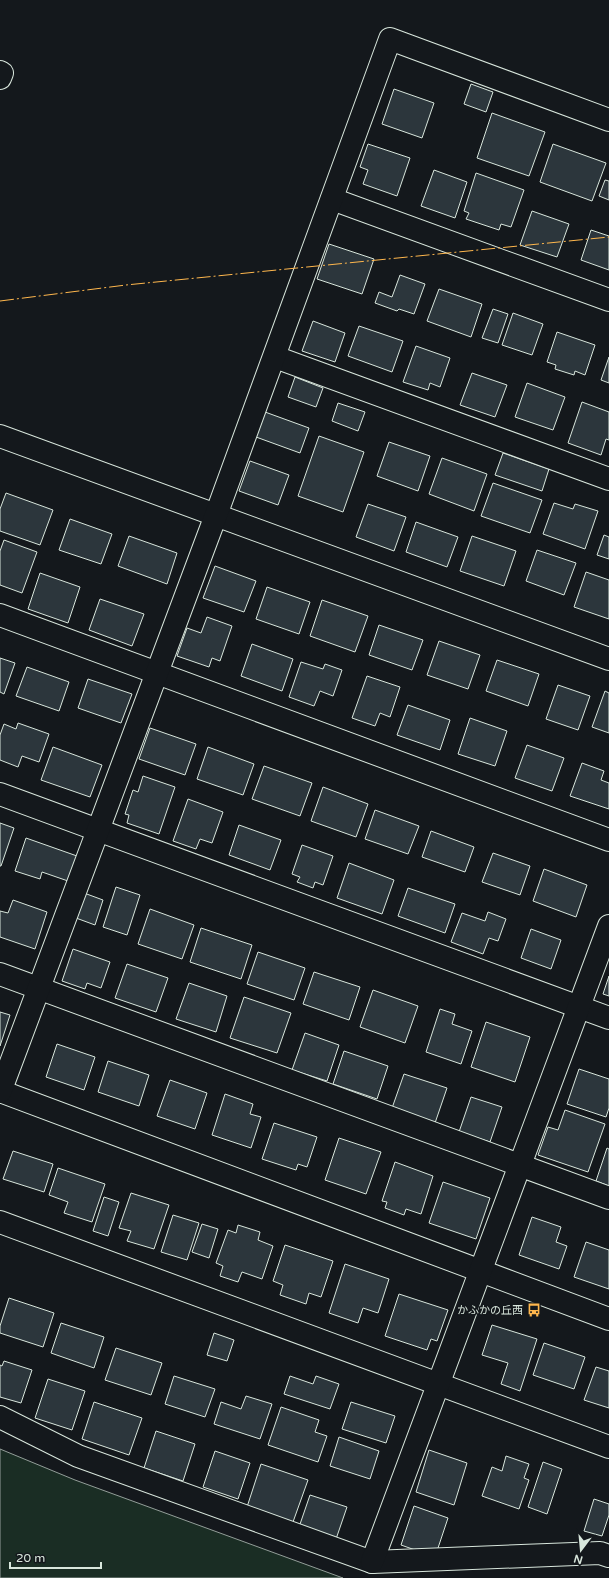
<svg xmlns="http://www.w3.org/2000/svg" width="609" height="1578" font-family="'Varela Round','Noto Sans JP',sans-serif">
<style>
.green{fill:#1a2d24;stroke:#939e99}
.building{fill:#2c363c;stroke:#d8e6dc}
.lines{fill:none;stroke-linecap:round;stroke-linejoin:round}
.minor-casing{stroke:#d8e6dc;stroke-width:24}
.minor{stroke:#14181c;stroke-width:22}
.power{stroke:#ffb74d;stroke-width:1;stroke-dasharray:14 3 2 3;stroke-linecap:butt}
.labels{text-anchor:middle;stroke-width:3;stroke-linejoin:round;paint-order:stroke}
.poi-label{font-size:11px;fill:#d8e6dc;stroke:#14181c;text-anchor:end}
</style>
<rect width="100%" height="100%" fill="#14181c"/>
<polygon class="green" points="0,1449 75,1480 343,1578 0,1578"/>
<g class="building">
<polygon points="471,84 493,92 486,112 464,104"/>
<polygon points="394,89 434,103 422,138 382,124"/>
<polygon points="492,113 545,132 529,176 477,158"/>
<polygon points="368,144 410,158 397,196 363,184 368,170 360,167"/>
<polygon points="553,144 606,163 592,201 540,182"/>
<polygon points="434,170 467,182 455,218 421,206"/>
<polygon points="476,173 524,190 511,227 501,224 499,230 466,219 469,213 464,211"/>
<polygon points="605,180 609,181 609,200 599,196"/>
<polygon points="532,211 569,224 557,257 520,245"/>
<polygon points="591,230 609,236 609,270 581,260"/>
<polygon points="329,244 374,259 362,294 317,279"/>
<polygon points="400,275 425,284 414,314 399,309 397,311 375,303 379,292 392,297"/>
<polygon points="439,289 482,304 471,337 427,321"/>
<polygon points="493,309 508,314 498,343 482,338"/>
<polygon points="513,313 543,324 532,355 502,345"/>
<polygon points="313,321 345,333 335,362 302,351"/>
<polygon points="359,326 403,341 392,372 348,356"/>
<polygon points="557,332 595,345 585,375 575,371 574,375 555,369 556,365 547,362"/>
<polygon points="416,346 450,358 440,387 430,383 428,390 403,382"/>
<polygon points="609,357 609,383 601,380"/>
<polygon points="472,373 507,385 495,417 460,405"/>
<polygon points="295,377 323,388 316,407 288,397"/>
<polygon points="527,383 565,397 553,430 515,417"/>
<polygon points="582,402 609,412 609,440 606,439 601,455 568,443"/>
<polygon points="338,403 365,412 358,431 332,421"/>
<polygon points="265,412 309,428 300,453 256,437"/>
<polygon points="319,436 364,452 343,512 298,496"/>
<polygon points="389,442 430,456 418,491 377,476"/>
<polygon points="503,453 549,469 542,491 495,475"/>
<polygon points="442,458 487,474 474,511 429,494"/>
<polygon points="250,461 289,475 278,505 239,491"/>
<polygon points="493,483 542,500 530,533 481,516"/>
<polygon points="6,493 53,510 40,545 0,531 0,509"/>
<polygon points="554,503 573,509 575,504 598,511 585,549 543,534"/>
<polygon points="368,504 406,517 394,551 356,537"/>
<polygon points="70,519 112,534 101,564 59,550"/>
<polygon points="416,522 458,537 447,567 406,552"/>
<polygon points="604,535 609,537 609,559 597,555"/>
<polygon points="129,536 177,553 167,584 118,566"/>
<polygon points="472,536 516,551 504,586 460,571"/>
<polygon points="4,540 37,552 22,593 0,585 0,551"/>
<polygon points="537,550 576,563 564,595 526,581"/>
<polygon points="215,566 256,581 244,612 203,598"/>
<polygon points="586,572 609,580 609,619 574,607"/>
<polygon points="40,573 80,587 68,623 28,609"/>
<polygon points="267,587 310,602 299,634 256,619"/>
<polygon points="100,599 144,614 132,646 89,630"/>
<polygon points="322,600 368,616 355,652 310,636"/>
<polygon points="207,617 232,626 220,661 212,658 209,667 177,656 187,628 201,633"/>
<polygon points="379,625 423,640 412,670 369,655"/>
<polygon points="439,641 480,655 468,689 427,675"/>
<polygon points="252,644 293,659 282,691 241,676"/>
<polygon points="0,658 15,663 4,694 0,692"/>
<polygon points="497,660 539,674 528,706 486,691"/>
<polygon points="301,662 323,669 325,664 342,670 333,696 320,691 314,706 289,697"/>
<polygon points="27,667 69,682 59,711 16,696"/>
<polygon points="367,676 400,687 390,717 380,713 375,726 352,718"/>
<polygon points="88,679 132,694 121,723 78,708"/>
<polygon points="558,685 590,696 578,730 546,719"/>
<polygon points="605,691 609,693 609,733 592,727"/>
<polygon points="408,705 450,720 440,750 397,735"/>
<polygon points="470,718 507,731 495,766 458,754"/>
<polygon points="18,723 49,734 39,762 22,756 18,767 0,760 0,735 4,724 16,729"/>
<polygon points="150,728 196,744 185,775 139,759"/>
<polygon points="527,745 564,758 552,791 515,778"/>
<polygon points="53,747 102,765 90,797 41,780"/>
<polygon points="208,747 254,764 243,795 197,779"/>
<polygon points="582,763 604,771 601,780 609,783 609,809 570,796"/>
<polygon points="264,766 312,783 300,816 252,799"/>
<polygon points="143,776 175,787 159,834 127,823 129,815 125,814 133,790 138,792"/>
<polygon points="323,787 368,804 356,837 311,821"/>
<polygon points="188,799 223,812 212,843 200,839 196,849 173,841"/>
<polygon points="375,810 419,826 408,854 365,839"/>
<polygon points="0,823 14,828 1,866 0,866"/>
<polygon points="239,825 281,840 270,870 229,855"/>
<polygon points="431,831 474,847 465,872 422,857"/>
<polygon points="26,838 77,856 68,881 42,872 40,879 15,871"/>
<polygon points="302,845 333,856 323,885 315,882 313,888 297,882 300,877 292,874"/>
<polygon points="493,853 530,866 520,895 482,882"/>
<polygon points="349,863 394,880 382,914 337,898"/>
<polygon points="544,869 587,885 576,917 533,901"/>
<polygon points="116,887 140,895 127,935 103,927"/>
<polygon points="408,888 455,904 445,933 398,916"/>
<polygon points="84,893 103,900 95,925 76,918"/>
<polygon points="13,900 47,912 35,949 0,937 0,911 8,913"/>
<polygon points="150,909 194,925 182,959 138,944"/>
<polygon points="488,912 506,919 498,941 489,938 483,954 451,942 462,913 485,921"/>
<polygon points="201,928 252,945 241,979 190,962"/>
<polygon points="531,929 561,940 551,969 521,958"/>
<polygon points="73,949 110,962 101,988 87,983 85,989 62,981"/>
<polygon points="258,952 305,968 294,1000 247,984"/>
<polygon points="127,964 168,978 156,1012 115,998"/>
<polygon points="314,972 360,987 349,1020 303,1004"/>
<polygon points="609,976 609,996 603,994"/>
<polygon points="189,983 227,996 216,1032 176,1019"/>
<polygon points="373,990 418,1006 405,1043 360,1027"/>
<polygon points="244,997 291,1013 277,1053 230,1038"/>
<polygon points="440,1009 455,1014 452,1024 472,1031 461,1064 426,1052"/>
<polygon points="0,1012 10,1015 0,1046"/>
<polygon points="486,1022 530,1037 515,1082 471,1067"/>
<polygon points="305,1033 339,1045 327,1081 292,1070"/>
<polygon points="57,1044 95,1057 84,1090 46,1077"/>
<polygon points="344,1051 388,1066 377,1099 333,1084"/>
<polygon points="108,1061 149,1075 139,1106 98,1092"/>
<polygon points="579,1069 609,1079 609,1108 606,1117 567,1104"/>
<polygon points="404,1074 447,1088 434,1126 391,1111"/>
<polygon points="170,1080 207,1093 195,1129 157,1116"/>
<polygon points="225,1094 253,1104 250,1114 261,1117 251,1148 212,1135"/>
<polygon points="471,1097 502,1107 490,1142 459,1132"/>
<polygon points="565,1110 605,1124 588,1172 538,1155 548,1127 558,1130"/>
<polygon points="274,1123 317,1137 307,1167 298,1164 296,1170 262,1159"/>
<polygon points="339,1138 381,1152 366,1194 325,1180"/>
<polygon points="607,1148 609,1149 609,1186 596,1181"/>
<polygon points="13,1151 53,1164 44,1192 3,1179"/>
<polygon points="395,1162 433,1176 421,1214 406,1209 404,1215 385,1208 387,1202 382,1201"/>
<polygon points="58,1168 105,1184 92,1222 64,1213 68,1202 49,1195"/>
<polygon points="443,1182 490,1198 476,1239 429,1223"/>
<polygon points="131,1193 169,1205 154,1249 127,1241 131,1231 119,1228"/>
<polygon points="104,1197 119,1202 108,1236 93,1231"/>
<polygon points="173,1215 199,1223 187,1260 161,1252"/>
<polygon points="532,1217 561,1227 556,1242 567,1246 559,1269 519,1255"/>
<polygon points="202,1224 218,1229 209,1258 192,1252"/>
<polygon points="238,1225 260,1232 258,1240 273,1246 262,1279 242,1272 238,1282 220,1276 223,1266 216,1263 228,1230 236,1233"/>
<polygon points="586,1242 609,1250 609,1289 574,1277"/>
<polygon points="285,1245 333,1261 321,1297 309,1293 306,1304 280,1295 283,1285 273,1281"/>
<polygon points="345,1264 389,1279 378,1313 363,1308 358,1323 329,1313"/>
<polygon points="399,1294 448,1310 437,1341 431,1339 427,1350 385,1336"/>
<polygon points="9,1298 54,1313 43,1347 0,1333 0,1326"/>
<polygon points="61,1323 104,1337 94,1368 51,1353"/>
<polygon points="492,1325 537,1339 520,1391 501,1384 508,1363 482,1355"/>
<polygon points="214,1333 234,1340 227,1361 207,1355"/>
<polygon points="544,1343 585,1357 574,1389 533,1375"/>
<polygon points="116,1348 162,1363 151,1395 105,1380"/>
<polygon points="4,1361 32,1370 21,1403 0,1397 0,1365 2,1366"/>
<polygon points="596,1367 609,1371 609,1408 584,1400"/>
<polygon points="174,1376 215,1389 205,1417 165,1404"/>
<polygon points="290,1376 313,1384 316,1376 339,1384 330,1409 284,1394"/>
<polygon points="48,1379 85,1391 72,1430 35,1418"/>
<polygon points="246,1396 272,1404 260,1439 214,1424 221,1402 241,1409"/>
<polygon points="94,1402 142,1418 129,1455 82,1439"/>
<polygon points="351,1402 395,1416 386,1443 342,1429"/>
<polygon points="281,1407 319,1420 315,1432 327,1436 318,1462 268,1445"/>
<polygon points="156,1431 195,1444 183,1481 144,1468"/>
<polygon points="339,1437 379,1451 370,1479 330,1466"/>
<polygon points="429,1450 467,1463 454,1505 416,1492"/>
<polygon points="215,1451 250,1463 238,1499 203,1487"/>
<polygon points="506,1456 529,1464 524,1478 529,1480 519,1509 482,1496 492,1467 502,1471"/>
<polygon points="543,1462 562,1469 547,1514 528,1507"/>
<polygon points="261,1464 308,1480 293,1522 247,1507"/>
<polygon points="310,1495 347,1507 334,1545 297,1533"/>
<polygon points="594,1499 609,1504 609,1515 602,1536 584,1531"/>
<polygon points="414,1506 448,1518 435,1557 401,1545"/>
</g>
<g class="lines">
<g class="minor-casing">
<g id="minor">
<polyline points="0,72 2,73 0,78"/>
<polyline points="332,199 609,300"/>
<polyline points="275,357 609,479"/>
<polyline points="0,436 609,659"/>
<polyline points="0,615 609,840"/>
<polyline points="0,794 609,1018"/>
<polyline points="0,974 609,1198"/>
<polyline points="0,1091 609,1319"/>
<polyline points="0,1092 216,515 390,39 609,120"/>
<polyline points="0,1222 609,1447"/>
<polyline points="0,1417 78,1456 372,1562 600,1553 609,1556"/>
<polyline points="372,1562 609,926"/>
</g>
</g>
<use href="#minor" class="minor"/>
<polyline class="power" points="0,301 126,285 609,237"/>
</g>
<defs>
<g id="bus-bare" transform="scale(1.08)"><path d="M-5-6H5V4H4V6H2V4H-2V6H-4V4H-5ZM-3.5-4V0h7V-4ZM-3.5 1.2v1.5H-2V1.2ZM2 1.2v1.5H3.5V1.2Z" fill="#ffb74d" stroke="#14181c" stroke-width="2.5" paint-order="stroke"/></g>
</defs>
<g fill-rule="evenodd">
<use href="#bus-bare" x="534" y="1310"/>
</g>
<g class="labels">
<g class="poi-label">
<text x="523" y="1314">かふかの丘西</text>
</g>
</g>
<g transform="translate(581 1550) rotate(196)" stroke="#14181c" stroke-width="3" paint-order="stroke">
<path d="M0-3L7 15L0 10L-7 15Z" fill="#d8e6dc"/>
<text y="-6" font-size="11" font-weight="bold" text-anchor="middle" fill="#d8e6dc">N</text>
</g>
<path d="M10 1562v6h91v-6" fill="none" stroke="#d8e6dc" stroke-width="2"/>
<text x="16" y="1562" font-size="12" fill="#d8e6dc" stroke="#14181c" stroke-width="3" paint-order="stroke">20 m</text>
</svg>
